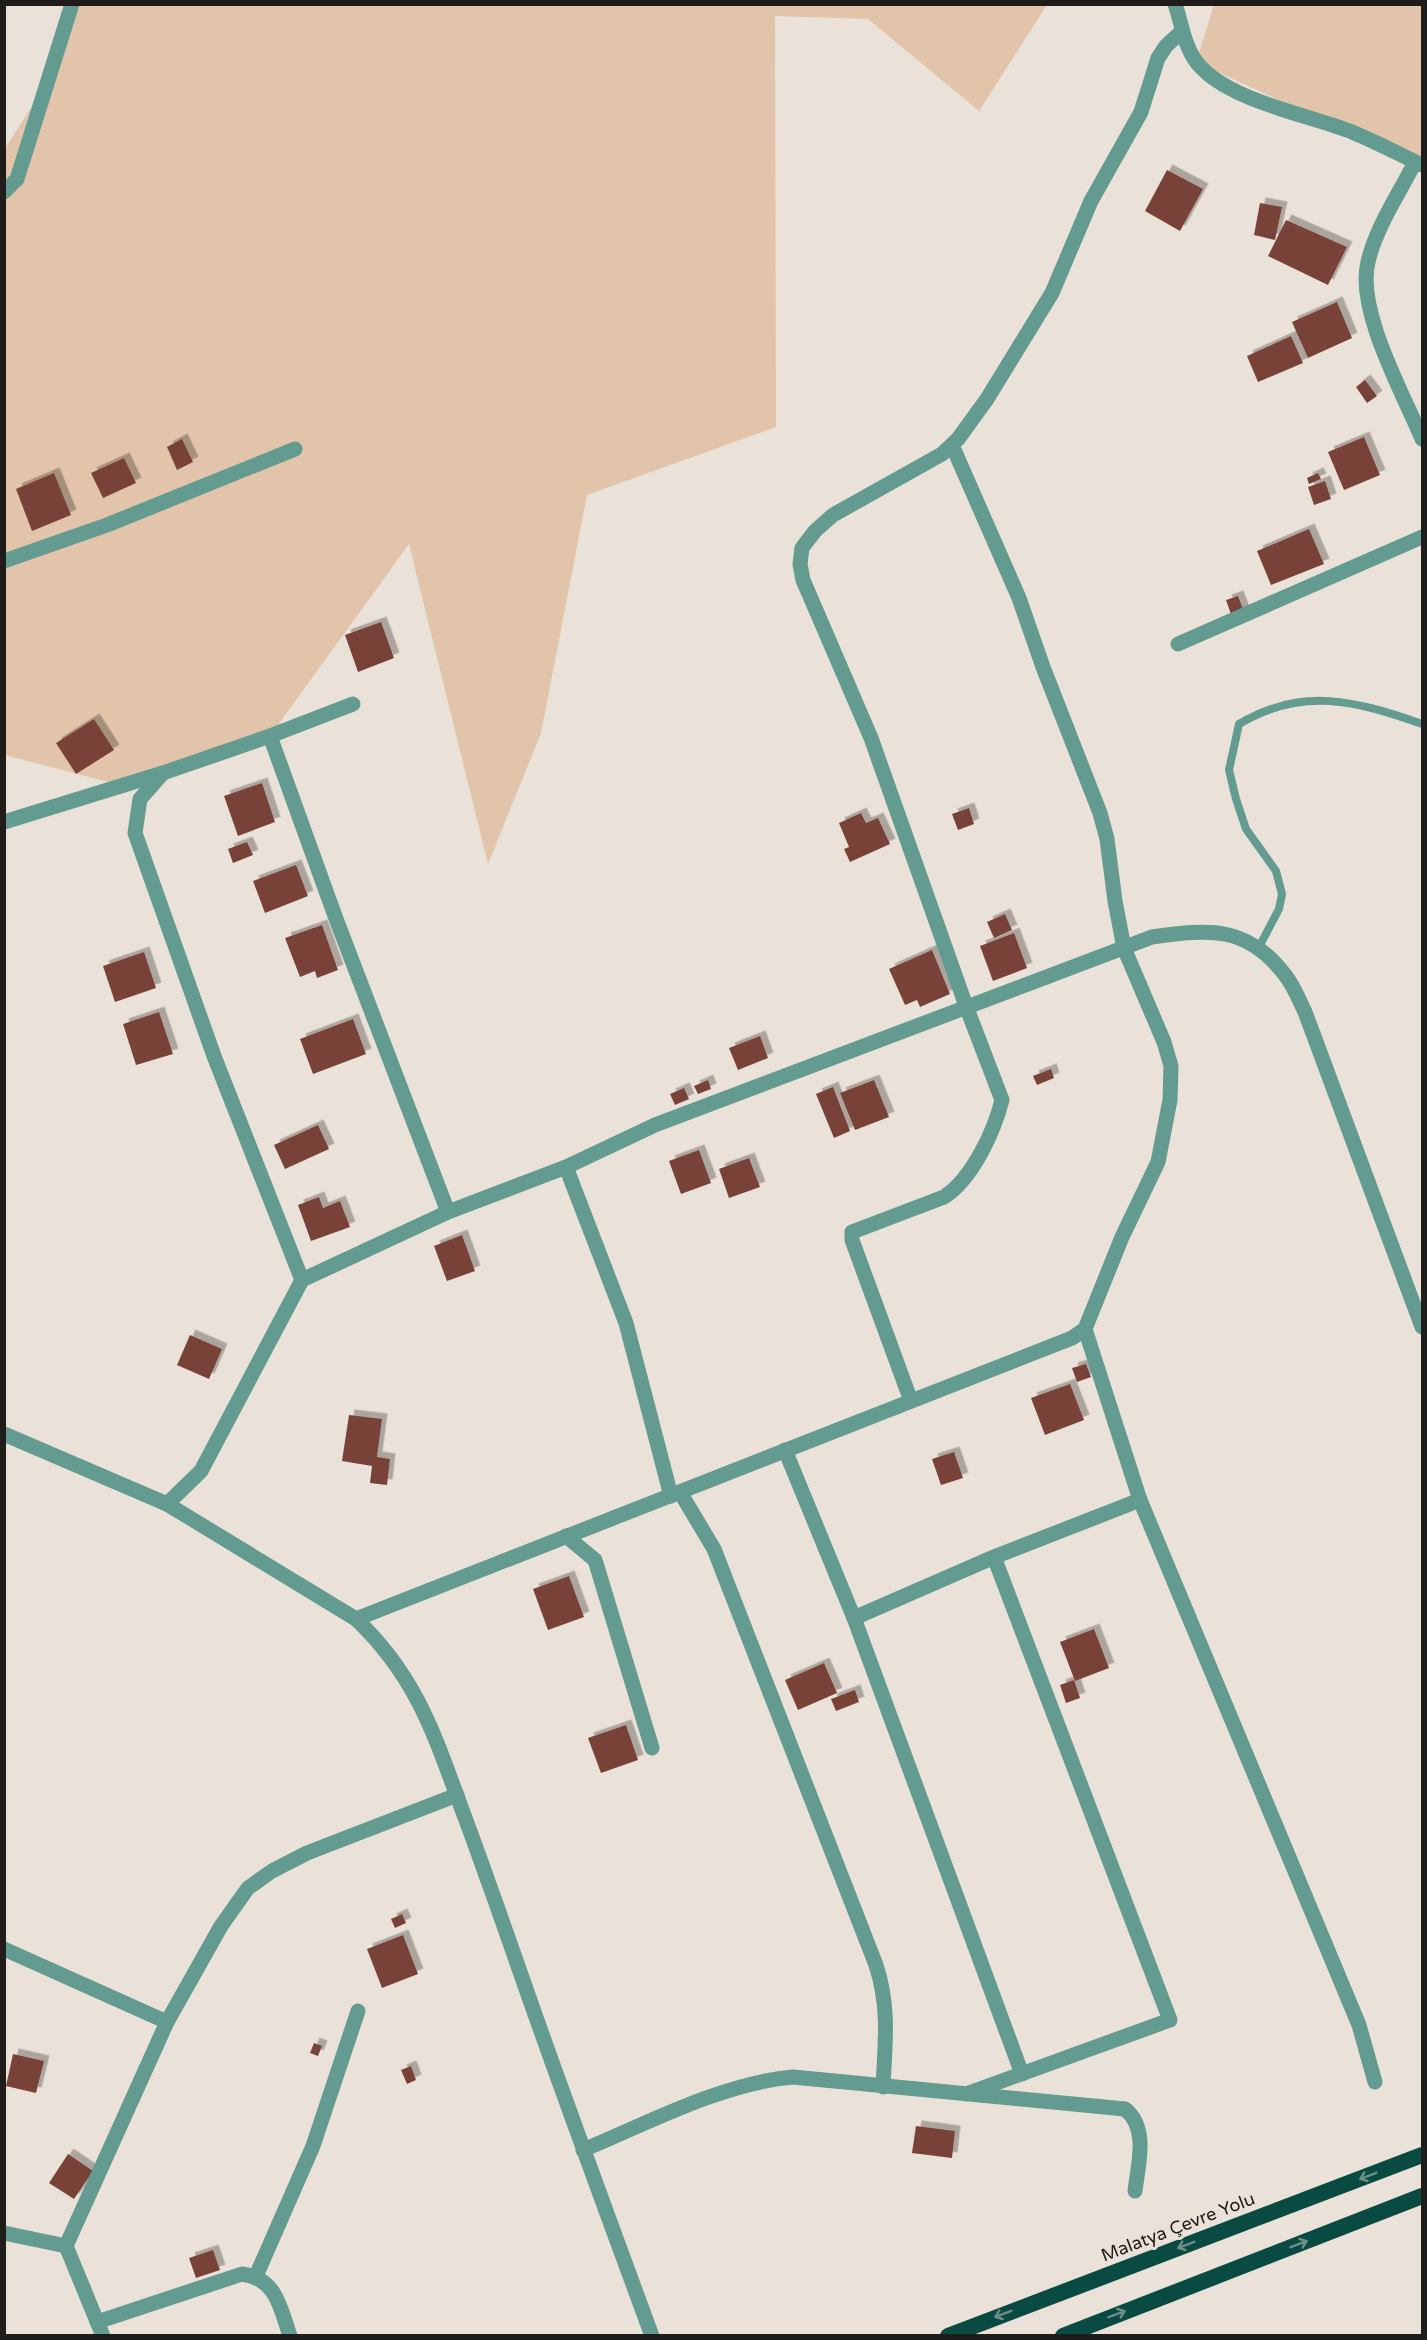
<svg xmlns="http://www.w3.org/2000/svg" width="1427" height="2340" font-family="'Varela Round',sans-serif">
<style>
.green{fill:#e1c4a9}
.building{fill:#794338;filter:url(#shadow)}
.lines{fill:none;stroke-linecap:round;stroke-linejoin:round}
.service{stroke:#639b91;stroke-width:8}
.minor{stroke:#639b91;stroke-width:15}
.trunk{stroke:#094a42;stroke-width:16}
.oneway{stroke:#6e8e86}
.labels{text-anchor:middle;stroke-width:6;stroke-linejoin:round;paint-order:stroke}
.street-label{font-size:18px;fill:#201c19;stroke:#eae1d8}
</style>
<defs>
<filter id="shadow"><feDropShadow dx="5.5" dy="-5.5" stdDeviation="0" flood-color="#0004"/></filter>
</defs>
<rect width="100%" height="100%" fill="#eae1d8"/>
<g class="green">
<polygon points="78,5 1047,5 979,111 868,19 775,16 776,427 587,495 541,733 488,864 409,544 270,736 123,786 5,755 4,150 47,83"/>
<polygon points="1214,5 1422,5 1422,166 1196,62"/>
</g>
<g class="building">
<polygon points="1167,170 1203,189 1180,231 1145,211"/>
<polygon points="1260,203 1282,207 1275,240 1254,235"/>
<polygon points="1286,220 1347,247 1328,285 1268,256"/>
<polygon points="1337,302 1352,338 1308,358 1292,322"/>
<polygon points="1291,336 1303,363 1258,382 1247,356"/>
<polygon points="1365,380 1377,396 1367,403 1356,387"/>
<polygon points="1364,437 1380,475 1344,490 1328,452"/>
<polygon points="182,439 193,462 177,470 167,447"/>
<polygon points="124,458 136,483 103,498 91,473"/>
<polygon points="54,473 71,515 32,531 16,489"/>
<polygon points="1318,473 1321,479 1309,484 1307,478"/>
<polygon points="1325,481 1331,499 1314,505 1308,487"/>
<polygon points="1309,529 1324,564 1271,585 1257,551"/>
<polygon points="1238,596 1244,612 1232,617 1226,600"/>
<polygon points="381,622 394,658 358,672 345,635"/>
<polygon points="94,719 114,750 76,774 56,743"/>
<polygon points="262,783 275,822 238,836 224,796"/>
<polygon points="969,808 974,824 958,830 952,814"/>
<polygon points="861,813 866,823 878,818 890,844 850,862 844,849 849,847 839,823"/>
<polygon points="247,842 253,855 233,863 228,849"/>
<polygon points="296,865 308,896 265,913 253,881"/>
<polygon points="1005,914 1012,930 994,938 987,922"/>
<polygon points="322,925 338,970 317,978 315,971 300,977 285,938"/>
<polygon points="1014,933 1027,968 993,981 980,946"/>
<polygon points="932,950 950,994 920,1007 917,1000 905,1005 889,969"/>
<polygon points="144,952 156,988 115,1002 103,966"/>
<polygon points="159,1012 173,1054 136,1065 123,1024"/>
<polygon points="353,1019 366,1054 313,1074 300,1039"/>
<polygon points="760,1036 768,1058 738,1070 729,1048"/>
<polygon points="1051,1069 1054,1078 1037,1085 1033,1076"/>
<polygon points="708,1080 711,1089 698,1094 694,1086"/>
<polygon points="874,1080 889,1117 855,1130 840,1093"/>
<polygon points="833,1087 850,1131 834,1138 816,1094"/>
<polygon points="684,1088 689,1099 675,1105 670,1094"/>
<polygon points="318,1125 329,1149 285,1169 274,1145"/>
<polygon points="699,1150 711,1183 681,1194 669,1161"/>
<polygon points="749,1158 760,1187 729,1198 719,1169"/>
<polygon points="319,1197 323,1208 340,1201 350,1227 311,1241 298,1205"/>
<polygon points="462,1235 475,1271 447,1281 434,1246"/>
<polygon points="190,1335 222,1349 209,1379 177,1365"/>
<polygon points="1086,1364 1091,1377 1077,1382 1072,1368"/>
<polygon points="1070,1384 1084,1420 1045,1435 1031,1398"/>
<polygon points="349,1415 382,1419 377,1457 390,1459 387,1485 370,1483 372,1466 342,1461"/>
<polygon points="954,1452 963,1478 941,1485 932,1459"/>
<polygon points="569,1576 584,1617 548,1630 533,1589"/>
<polygon points="1094,1629 1109,1668 1075,1681 1060,1642"/>
<polygon points="824,1663 837,1693 798,1710 785,1680"/>
<polygon points="1074,1680 1080,1698 1066,1703 1060,1685"/>
<polygon points="855,1690 859,1702 836,1711 831,1699"/>
<polygon points="626,1725 638,1760 601,1773 588,1738"/>
<polygon points="402,1914 406,1923 395,1928 391,1919"/>
<polygon points="403,1935 418,1974 382,1988 367,1949"/>
<polygon points="314,2043 322,2046 318,2056 310,2053"/>
<polygon points="13,2054 44,2061 36,2093 6,2086"/>
<polygon points="411,2066 416,2080 407,2084 401,2070"/>
<polygon points="916,2126 955,2131 952,2158 912,2153"/>
<polygon points="68,2154 93,2171 74,2199 49,2183"/>
<polygon points="213,2250 220,2270 196,2278 189,2258"/>
</g>
<g class="lines">
<path class="service" d="M1259,947l20,-38 3,-15 -6,-23 -30,-42 -10,-30 -7,-29 10,-46c64,-38 117,-23 183,0"/>
<g class="minor">
<path d="M1175,4c7,20 9,43 23,60 31,37 108,50 154,68 24,10 47,22 70,33"/>
<path d="M1415,162c-16,32 -39,65 -47,100 -12,48 35,131 54,177"/>
<polyline points="4,192 17,179 72,4"/>
<polyline points="4,561 107,525 295,449"/>
<polyline points="1178,644 1422,537"/>
<polyline points="270,736 353,704"/>
<polyline points="163,773 140,799 135,833 214,1056 302,1280"/>
<polyline points="4,822 163,773 270,736 335,916 448,1212"/>
<polyline points="566,1167 626,1323 671,1496"/>
<polyline points="1085,1329 1140,1500 1359,2025 1375,2082"/>
<path d="M911,1401l-59,-161v-8l92,-35c28,-18 50,-65 58,-97l-36,-94 -95,-268 -68,-158 -3,-16 2,-16 13,-17 18,-16 109,-61 16,-15 29,-40 65,-106 39,-92 50,-89 17,-54 8,-12 15,-14"/>
<path d="M4,1434l163,70 34,-33 101,-191 146,-68 118,-45 89,-42 497,-188c57,-8 95,-12 133,38 9,11 14,25 20,37l117,315"/>
<polyline points="785,1450 854,1618 1022,2074"/>
<path d="M680,1492l34,57 162,416c14,43 9,78 7,122"/>
<path d="M167,1504l189,115c62,59 79,118 108,196 21,56 41,114 61,171 41,117 84,233 127,350"/>
<polyline points="566,1536 595,1560 652,1748"/>
<polyline points="854,1618 994,1557 1140,1500"/>
<polyline points="356,1619 1072,1338 1085,1329 1122,1237 1158,1162 1170,1100 1171,1066 1164,1042 1124,948 1115,901 1107,839 1100,813 1043,667 1019,598 952,445"/>
<polyline points="4,1949 167,2022 66,2246"/>
<polyline points="167,2022 221,1926 248,1888 272,1871 307,1853 457,1795"/>
<polyline points="966,2094 1170,2020 994,1557"/>
<path d="M583,2150c65,-27 140,-67 210,-73l332,32c24,19 13,56 10,82"/>
<polyline points="4,2233 66,2246 103,2336"/>
<polyline points="256,2276 313,2146 358,2011"/>
<path d="M97,2322l145,-48c35,5 38,33 48,62"/>
</g>
<g class="trunk">
<polyline points="948,2336 1422,2155"/>
<polyline points="1063,2336 1422,2196"/>
</g>
</g>
<defs><path id="oneway-shaft" d="M-6 0H5M1.5-3L5.5 0L1.5 3" fill="none" stroke-width="1.6" stroke-linecap="round" stroke-linejoin="round" transform="scale(1.5)"/></defs>
<g class="oneway">
<use href="#oneway-shaft" transform="translate(1368 2176) rotate(159)"/>
<use href="#oneway-shaft" transform="translate(1299 2244) rotate(-21)"/>
<use href="#oneway-shaft" transform="translate(1186 2245) rotate(159)"/>
<use href="#oneway-shaft" transform="translate(1003 2314) rotate(159)"/>
<use href="#oneway-shaft" transform="translate(1117 2314) rotate(-21)"/>
</g>
<g class="labels">
<g class="street-label">
<text transform="translate(1178 2227) rotate(-21)" y="6">Malatya Çevre Yolu</text>
</g>
</g>
<rect width="1427" height="2340" fill="none" stroke="#201c19" stroke-width="12"/>
</svg>
